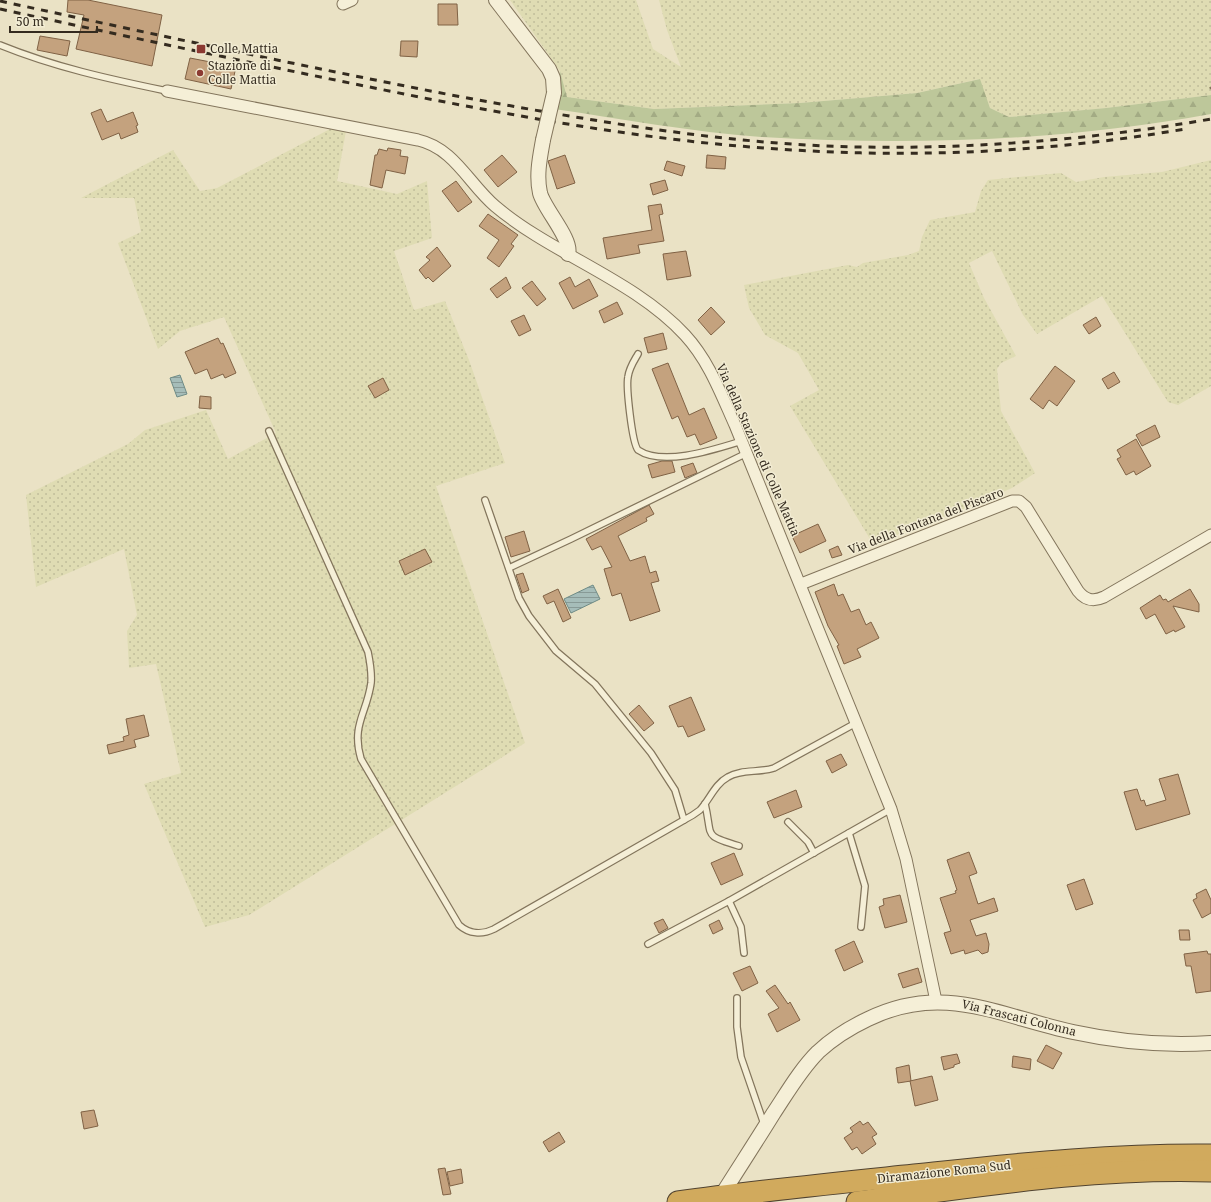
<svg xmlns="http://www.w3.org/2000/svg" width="1211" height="1202" font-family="'Noto Serif',serif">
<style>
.farmland{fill:url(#farmland-dots)}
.forest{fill:url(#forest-firs)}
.water{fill:url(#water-rules);stroke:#6e8b86}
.building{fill:#c4a27e;stroke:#806245}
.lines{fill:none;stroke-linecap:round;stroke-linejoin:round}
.service-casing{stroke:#83755c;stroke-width:8}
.minor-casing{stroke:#83755c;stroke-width:13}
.tertiary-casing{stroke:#83755c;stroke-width:16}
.motorway-casing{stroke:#514330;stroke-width:23}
.path{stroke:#83755c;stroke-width:2;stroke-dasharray:3 2;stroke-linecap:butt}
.service{stroke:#f5efd7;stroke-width:5.5}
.minor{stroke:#f5efd7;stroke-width:11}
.tertiary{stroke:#f5efd7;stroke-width:14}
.motorway{stroke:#d1aa5d;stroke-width:21}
.rail{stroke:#342b1f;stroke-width:3;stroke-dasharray:7 7;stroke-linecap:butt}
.tertiary-bridge-casing{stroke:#83755c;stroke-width:16;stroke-linecap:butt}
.tertiary-bridge{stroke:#f5efd7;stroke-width:14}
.poi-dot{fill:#8c3a32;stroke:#f2ecd3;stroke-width:1.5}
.labels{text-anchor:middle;stroke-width:3;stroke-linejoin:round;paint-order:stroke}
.poi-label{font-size:12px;fill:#342b1f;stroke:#f2ecd3;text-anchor:start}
.street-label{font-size:12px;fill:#342b1f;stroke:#f2ecd3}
</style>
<defs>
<pattern id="farmland-dots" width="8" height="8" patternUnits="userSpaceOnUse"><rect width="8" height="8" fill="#dfdcb3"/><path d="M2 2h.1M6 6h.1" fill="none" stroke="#c0bd9a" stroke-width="1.8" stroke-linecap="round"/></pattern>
<pattern id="forest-firs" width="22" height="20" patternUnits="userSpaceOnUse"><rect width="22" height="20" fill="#bdc79a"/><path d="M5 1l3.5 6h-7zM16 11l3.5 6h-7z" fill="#a3ab84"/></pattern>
<pattern id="water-rules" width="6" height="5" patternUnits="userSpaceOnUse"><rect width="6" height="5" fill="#a6bdb9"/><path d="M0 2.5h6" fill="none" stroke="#889a96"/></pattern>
</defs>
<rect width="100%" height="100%" fill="#eae2c5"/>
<g class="farmland">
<polygon points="510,0 636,0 653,49 681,67 667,30 659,0 1211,0 1211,95 1106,108 1009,117 990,108 979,79 917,93 800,103 654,109 567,97 560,71"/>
<polygon points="332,128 346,131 337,181 397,194 427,181 432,238 394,251 414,310 445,301 469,360 505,463 436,486 525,743 249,915 205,927 144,784 181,773 156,664 129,668 127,631 137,615 124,549 36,587 26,495 128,444 145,430 206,410 228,459 276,433 224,317 180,331 158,349 118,243 141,232 134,198 81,198 173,150 200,191 217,188"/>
<polygon points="1211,160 1211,386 1178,405 1168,402 1102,296 1037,334 1023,315 992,251 969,263 984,298 1016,356 1001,363 997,369 1001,411 1035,473 1012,488 954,513 873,544 790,406 819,390 798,353 765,335 749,308 744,285 848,265 857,267 863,263 908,255 919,251 922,237 930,220 975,212 981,191 988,180 1061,173 1076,182 1104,177 1162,172"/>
</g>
<path class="forest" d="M560,71l7,26 87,12 146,-6 117,-10 63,-14 10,29 19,9 97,-9 105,-13v19c-148,27 -299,32 -450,23 -69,-5 -138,-18 -207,-28z"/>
<g class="water">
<polygon points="180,375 187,394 177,397 170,378"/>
<polygon points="593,585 600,599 571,613 564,599"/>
</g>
<g class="building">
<polygon points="68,0 88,0 162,15 152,66 76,49 84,15 67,12"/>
<polygon points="438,4 457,4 458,25 438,25"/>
<polygon points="40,36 70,41 67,56 37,50"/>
<polygon points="401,41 418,41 417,57 400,56"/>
<polygon points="190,58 236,67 231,89 185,79"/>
<polygon points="101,109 107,122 133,112 138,125 136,126 138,132 121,139 119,133 102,140 91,113"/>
<polygon points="388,148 401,150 400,156 408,157 405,174 386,170 382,188 370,185 375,155 377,155 379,149 387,151"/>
<polygon points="502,155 517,172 498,187 484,170"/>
<polygon points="565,155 575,183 557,189 548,161"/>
<polygon points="707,155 726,157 725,169 706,168"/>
<polygon points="667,161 685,166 682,176 664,170"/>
<polygon points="665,180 668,190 653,195 650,184"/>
<polygon points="456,181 472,202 458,212 442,191"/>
<polygon points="661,204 663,214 659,215 664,241 638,245 640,253 607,259 603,238 652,230 648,206"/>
<polygon points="488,214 518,235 511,244 514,246 499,267 487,258 499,240 479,226"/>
<polygon points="437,247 451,266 433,282 428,277 426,279 419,270 430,260 426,257"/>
<polygon points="686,251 691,276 667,280 663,254"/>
<polygon points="506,277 511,288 497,298 490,289"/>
<polygon points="570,277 575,287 589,279 598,296 573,309 559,283"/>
<polygon points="532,281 546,299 537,306 522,288"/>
<polygon points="617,302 623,314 604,323 599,311"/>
<polygon points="711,307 725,322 711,335 698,320"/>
<polygon points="524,315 531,330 519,336 511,321"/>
<polygon points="1096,317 1101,326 1089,334 1083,325"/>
<polygon points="663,333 667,349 648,353 644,338"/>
<polygon points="218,338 221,344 223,343 236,373 225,378 223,374 211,379 207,369 195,374 185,352"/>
<polygon points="668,363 689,415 704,408 717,438 700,445 695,434 687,437 678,416 672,419 652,369"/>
<polygon points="1055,366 1075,381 1057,406 1049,400 1043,409 1030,399"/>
<polygon points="1114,372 1120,382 1108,389 1102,379"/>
<polygon points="383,378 389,390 375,398 368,386"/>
<polygon points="200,396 211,397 211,409 199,408"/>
<polygon points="1155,425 1160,437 1142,446 1136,435"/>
<polygon points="1136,439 1151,466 1136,475 1134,471 1126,475 1117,459 1121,457 1117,450"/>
<polygon points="662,461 672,461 675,472 652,478 648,465"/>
<polygon points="693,463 697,473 685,478 681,467"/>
<polygon points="649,505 654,514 646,518 647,521 618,536 630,561 645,556 650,573 656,571 659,581 651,583 660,611 630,621 621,593 612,596 604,569 612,567 601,546 592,550 586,539"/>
<polygon points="818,524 826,541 800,553 792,536"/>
<polygon points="524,531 530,551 511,557 505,537"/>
<polygon points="838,546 842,555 832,558 829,550"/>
<polygon points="425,549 432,562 405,575 399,561"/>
<polygon points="523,573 529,590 522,593 516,575"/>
<polygon points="834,584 838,596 843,594 851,612 859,609 866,625 871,622 879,638 857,649 861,657 844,664 837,646 839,645 828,626 815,592"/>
<polygon points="558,589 571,618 563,622 554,601 547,604 543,596"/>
<polygon points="1190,589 1199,604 1199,612 1173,606 1185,627 1175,632 1174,630 1166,634 1155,614 1146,619 1140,608 1160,595 1163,600 1166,599 1168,602"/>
<polygon points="691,697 705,730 688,737 683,726 678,727 669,706"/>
<polygon points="639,705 654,723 644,731 629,714"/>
<polygon points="144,715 149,736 134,740 136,747 109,754 107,745 124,741 123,737 129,735 126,719"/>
<polygon points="841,754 847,765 832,773 826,761"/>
<polygon points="1178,774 1190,814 1136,830 1124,792 1137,789 1141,801 1144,800 1146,806 1166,800 1159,779"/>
<polygon points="796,790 802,807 774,818 767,802"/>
<polygon points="969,852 977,873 969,876 978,904 994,898 998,911 970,920 976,936 986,933 989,944 988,952 982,954 978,950 965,954 964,950 951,954 944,933 951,931 940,898 956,893 955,891 957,890 947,860"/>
<polygon points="734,853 743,875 721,885 711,863"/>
<polygon points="1084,879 1093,904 1076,910 1067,885"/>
<polygon points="1206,889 1211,900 1211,913 1202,918 1193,900 1197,898 1196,894"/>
<polygon points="900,895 907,922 885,928 879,907 884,905 883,899"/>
<polygon points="663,919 668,928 659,933 654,923"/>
<polygon points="719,920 723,929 713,934 709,925"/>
<polygon points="1179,930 1189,930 1190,940 1180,940"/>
<polygon points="854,941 863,962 844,971 835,950"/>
<polygon points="1207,951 1208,954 1211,954 1211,991 1196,993 1191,966 1186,966 1184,954"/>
<polygon points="750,966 758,983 742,991 733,973"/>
<polygon points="918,968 922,982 903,988 898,974"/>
<polygon points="775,985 788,1004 790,1002 800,1020 777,1032 768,1014 779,1008 766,991"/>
<polygon points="1046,1045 1062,1053 1053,1069 1037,1061"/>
<polygon points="957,1054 960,1063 954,1065 954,1067 944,1070 941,1057"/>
<polygon points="1013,1056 1031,1059 1030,1070 1012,1067"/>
<polygon points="909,1065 911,1081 898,1083 896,1068"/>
<polygon points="932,1076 938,1100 915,1106 910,1081"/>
<polygon points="94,1110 98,1126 84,1129 81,1112"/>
<polygon points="860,1121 863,1125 868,1122 877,1134 872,1137 876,1144 862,1154 857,1147 852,1150 844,1138 853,1132 850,1128"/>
<polygon points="559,1132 565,1142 549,1152 543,1142"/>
<polygon points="445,1168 451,1194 443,1195 438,1169"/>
<polygon points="461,1169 463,1183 450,1186 447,1172"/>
</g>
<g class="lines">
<g class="service-casing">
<g id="service">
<path d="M0,45c54,22 109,34 167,46"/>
<path d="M638,354c-4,7 -9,14 -10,23 -2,10 4,66 10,73 25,17 78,-1 104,-9"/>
<path d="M269,431l99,221c2,10 4,20 3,31 -4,30 -20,42 -10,76l98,166c10,9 23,10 35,4l190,-109"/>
<path d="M485,500l34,98 10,18 27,35 39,33 56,69 24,37 9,30c6,-3 11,-6 16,-10 10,-11 15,-26 28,-33 13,-8 31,-4 46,-9l82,-45"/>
<polyline points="509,568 571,539 747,453"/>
<path d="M705,804c8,33 -3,31 34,42"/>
<polyline points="788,822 808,842 814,853"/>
<polyline points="849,833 865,886 861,927"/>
<polyline points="729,901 741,927 744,953"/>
<polyline points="648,944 729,901 891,809"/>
<polyline points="737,998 737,1027 741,1057 764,1124"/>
</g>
</g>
<g class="minor-casing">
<g id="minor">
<polyline points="343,4 352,0"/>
<path d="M167,91l251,49c36,8 51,44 77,66 58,49 138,73 190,129 24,26 36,59 50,90l156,384 15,50 30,142"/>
<path d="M801,584l211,-83h7l7,6 52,84c7,9 15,11 26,6l107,-62"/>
</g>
</g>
<g class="tertiary-casing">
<g id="tertiary">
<polyline points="496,0 549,69 553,78 554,93"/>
<path d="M543,140c-3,17 -7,35 -3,53 4,16 33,47 28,61"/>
<path d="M723,1193c17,-27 34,-53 50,-79 14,-21 27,-44 45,-62 15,-14 31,-24 50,-33 75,-37 130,-3 205,13 46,10 91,14 138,11"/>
</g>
</g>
<g class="motorway-casing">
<g id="motorway">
<path d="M678,1202c85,-12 170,-20 256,-29 92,-10 184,-19 277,-18"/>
<path d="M857,1202c117,-15 235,-35 354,-31"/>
</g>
</g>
<polyline class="path" points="1210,87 1211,89"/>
<use href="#service" class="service"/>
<use href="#minor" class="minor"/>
<use href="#tertiary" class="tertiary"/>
<use href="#motorway" class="motorway"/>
<g class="rail">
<path d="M0,1c148,32 297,64 446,93 125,23 251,46 379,52 129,5 259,-5 386,-27"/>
<path d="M0,9c139,30 279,60 419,88 114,22 229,43 346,51 140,11 281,5 420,-19"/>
</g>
<g class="tertiary-bridge-casing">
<polyline id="tertiary-bridge" points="543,140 554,93"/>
</g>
<use href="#tertiary-bridge" class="tertiary-bridge"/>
</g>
<g class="poi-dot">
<rect x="196" y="44" width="10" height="10" rx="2"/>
<circle cx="200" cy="73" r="4"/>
</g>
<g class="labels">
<g class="poi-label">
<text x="210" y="53">Colle Mattia</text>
<text x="208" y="70">Stazione di<tspan x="208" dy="14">Colle Mattia</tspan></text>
</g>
<g class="street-label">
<text transform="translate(758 450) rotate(66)" y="4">Via della Stazione di Colle Mattia</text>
<text transform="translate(926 521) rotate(-21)" y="4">Via della Fontana del Piscaro</text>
<text transform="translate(1019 1018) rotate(14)" y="4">Via Frascati Colonna</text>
<text transform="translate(944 1172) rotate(-6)" y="4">Diramazione Roma Sud</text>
</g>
</g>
<path d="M10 26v6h87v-6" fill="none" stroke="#342b1f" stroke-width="2"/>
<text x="16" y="26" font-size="12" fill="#342b1f" stroke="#f2ecd3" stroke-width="3" paint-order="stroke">50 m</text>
</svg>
